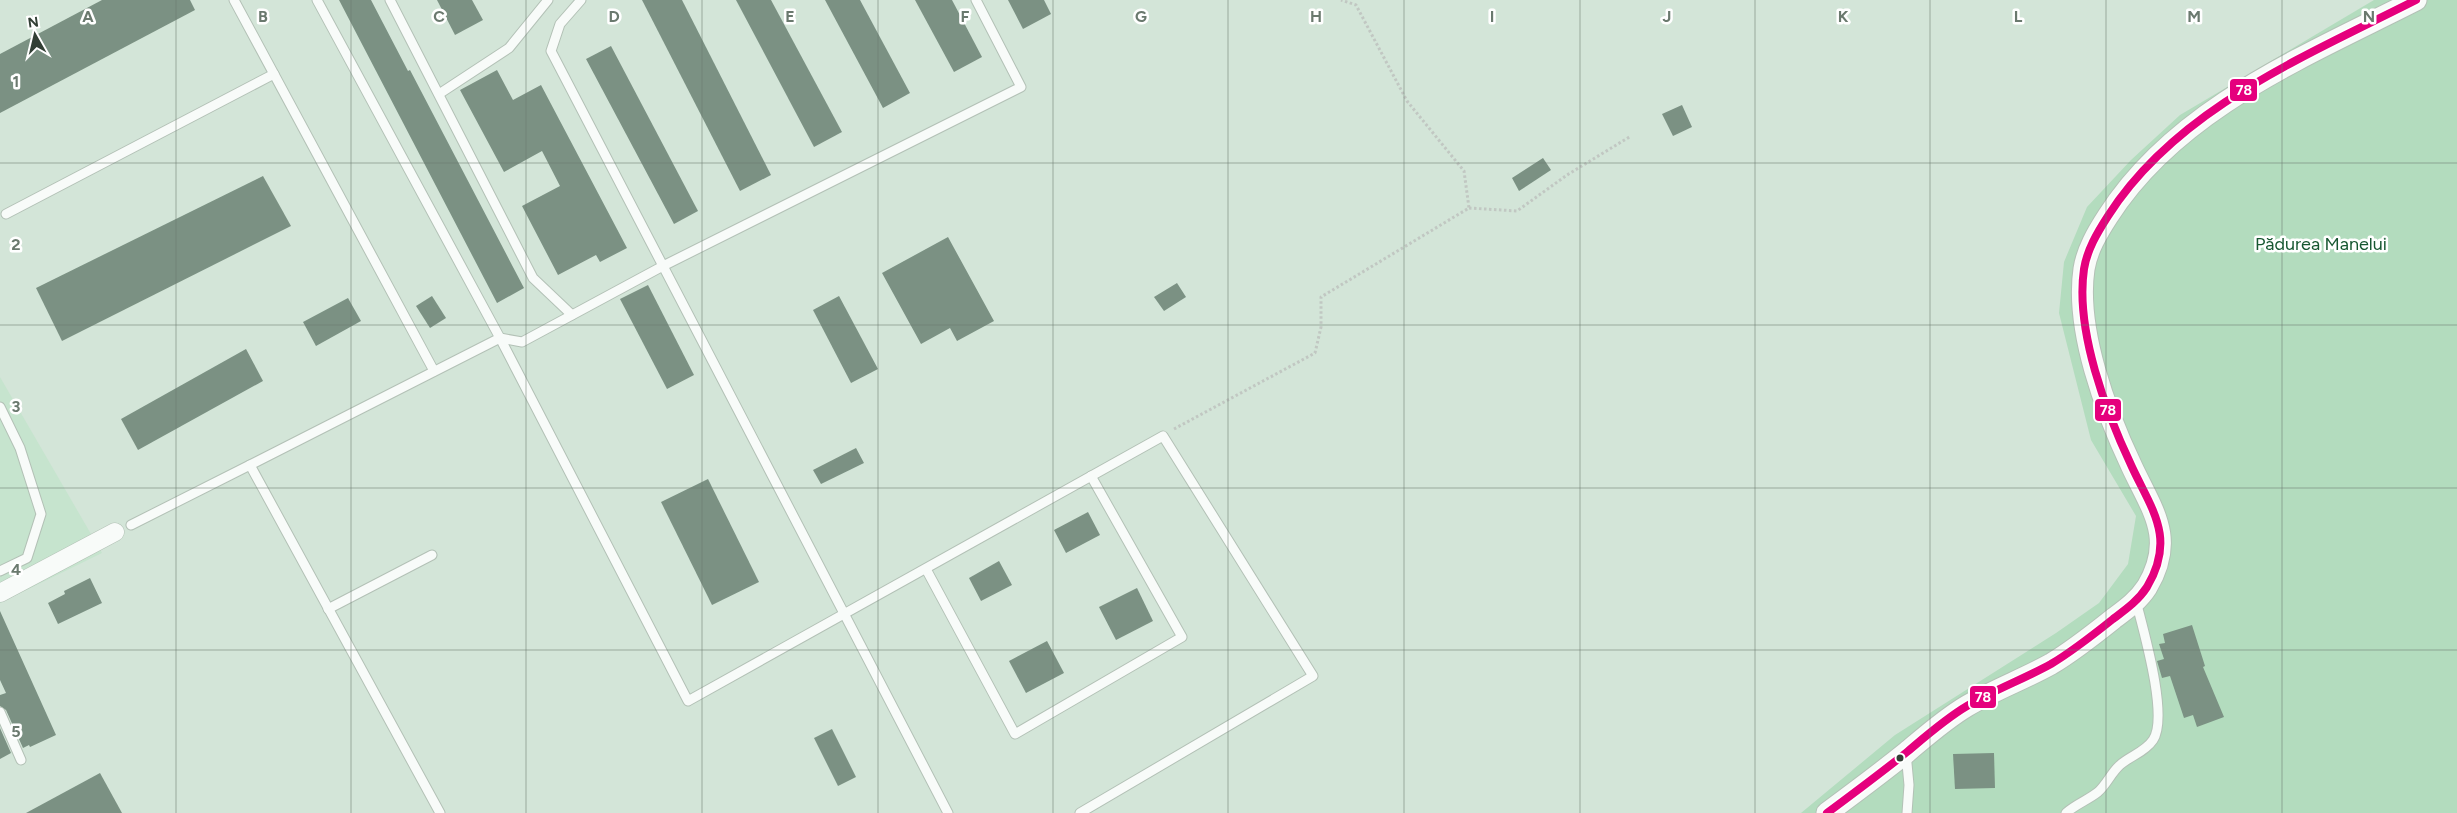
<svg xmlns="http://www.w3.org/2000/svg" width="2457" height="813" font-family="Figtree,sans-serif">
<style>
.built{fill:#c6e4ce}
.green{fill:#b3dcbe}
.building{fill:#7b9183}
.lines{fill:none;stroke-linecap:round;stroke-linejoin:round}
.service-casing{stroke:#b3c1b6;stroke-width:11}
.minor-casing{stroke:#b3c1b6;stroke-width:19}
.tertiary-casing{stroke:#b3c1b6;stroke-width:23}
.path{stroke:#c1c7c2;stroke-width:3;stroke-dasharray:2.5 2.5;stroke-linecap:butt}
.service{stroke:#f8fbf9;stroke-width:9}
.minor{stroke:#f8fbf9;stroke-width:18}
.tertiary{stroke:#f8fbf9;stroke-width:21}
.bus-1-casing{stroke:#fff;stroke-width:11}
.bus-1{stroke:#e5007d;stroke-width:8}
.grid{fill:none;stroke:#6a796e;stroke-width:1;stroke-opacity:0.55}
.bus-dot{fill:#323f35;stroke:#fff;stroke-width:2}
.labels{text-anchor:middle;stroke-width:5;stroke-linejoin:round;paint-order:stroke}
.park-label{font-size:18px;fill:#175731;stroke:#fff}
.grid-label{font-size:16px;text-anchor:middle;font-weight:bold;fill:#6a796e;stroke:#fff;stroke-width:5;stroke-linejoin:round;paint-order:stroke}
.line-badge{stroke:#fff;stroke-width:2}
.badge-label{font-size:14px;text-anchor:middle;font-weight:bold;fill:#fff}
</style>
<rect width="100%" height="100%" fill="#d3e5d8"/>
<polygon class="built" points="0,377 102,553 0,603"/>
<polygon class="green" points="2374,0 2457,0 2457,813 1801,813 1895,735 2056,633 2099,603 2128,564 2136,516 2091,440 2059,313 2064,262 2087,207 2131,160 2180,115"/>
<g class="building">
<polygon points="102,0 190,0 195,10 0,113 0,54"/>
<polygon points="339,0 371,0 408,71 410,70 524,288 497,303"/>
<polygon points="437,0 472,0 483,20 455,35"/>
<polygon points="642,0 682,0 771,175 740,191"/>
<polygon points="736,0 771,0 842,132 814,147"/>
<polygon points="825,0 860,0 910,93 883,108"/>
<polygon points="915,0 952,0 982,57 954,72"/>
<polygon points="1008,0 1044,0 1051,14 1023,29"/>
<polygon points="611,46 698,211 674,224 586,59"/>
<polygon points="497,70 513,100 541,85 627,248 600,262 596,255 558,275 522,206 560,186 542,151 504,172 460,90"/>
<polygon points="1682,105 1692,127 1673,136 1662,114"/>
<polygon points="1543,158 1551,170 1519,191 1512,178"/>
<polygon points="263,176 291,226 62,341 36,288"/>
<polygon points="948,237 994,321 957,341 950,328 921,344 882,273"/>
<polygon points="1177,283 1186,297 1164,311 1154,297"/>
<polygon points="648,285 694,375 667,389 620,299"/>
<polygon points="432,296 446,318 430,328 416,306"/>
<polygon points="839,296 878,369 851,383 813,310"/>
<polygon points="348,298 361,321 316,346 303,322"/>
<polygon points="246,349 263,381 138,450 121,419"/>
<polygon points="856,448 864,463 821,484 813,470"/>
<polygon points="708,479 759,582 712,605 661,502"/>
<polygon points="1088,512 1100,535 1066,553 1054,530"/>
<polygon points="999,561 1012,585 981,601 969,578"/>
<polygon points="90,578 102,603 58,624 48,603 65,594 64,591"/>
<polygon points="1137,588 1153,621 1116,640 1099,607"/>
<polygon points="0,611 56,735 30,747 29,745 23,748 6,710 0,706 0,695 6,693 0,680"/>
<polygon points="2192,625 2205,666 2203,667 2224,717 2197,727 2193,715 2184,718 2170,676 2162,678 2157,661 2164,659 2159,644 2165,643 2163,634"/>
<polygon points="1047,641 1064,673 1026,693 1009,661"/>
<polygon points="0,728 11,753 0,759"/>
<polygon points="832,729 856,777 838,786 814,738"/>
<polygon points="1994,753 1995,788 1955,789 1953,754"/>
<polygon points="100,773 122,813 26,813"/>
</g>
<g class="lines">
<g class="service-casing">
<g id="service">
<polyline points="234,0 434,371"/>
<polyline points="317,0 500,338 250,465 440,813"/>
<polyline points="390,0 533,278 572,315"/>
<polyline points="581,0 560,24 551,51 948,813"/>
<polyline points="439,94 509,48 548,0"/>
<polyline points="6,214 274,74"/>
<polyline points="500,338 688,701 1163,436 1313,676 1080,813"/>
<polyline points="500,338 522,342 663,266 1021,87 976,0"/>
<polyline points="0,407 20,448 41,514 27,558 0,571"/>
<polyline points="131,525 250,465"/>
<polyline points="926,569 1015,734 1182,637 1091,476"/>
<polyline points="328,609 432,555"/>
<polyline points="0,712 21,760"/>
<polyline points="1906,753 1909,785 1907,813"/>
<path d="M2066,813c10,-9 22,-13 32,-21 9,-8 13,-19 22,-27 10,-9 25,-13 33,-25 16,-23 -10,-111 -17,-139"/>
</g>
</g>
<g class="minor-casing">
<polyline id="minor" points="0,593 115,532"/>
</g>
<g class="tertiary-casing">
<path id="tertiary" d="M1827,813c27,-20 54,-40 80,-61 19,-16 38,-33 60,-46 27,-16 57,-27 84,-42 22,-13 42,-29 62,-45 12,-9 25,-18 34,-32 29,-49 5,-77 -15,-120 -26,-55 -57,-137 -48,-198 3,-19 13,-36 24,-53 69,-108 198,-160 308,-216"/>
</g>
<g class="path">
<polyline points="1469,208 1517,211 1567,175 1631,136"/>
<polyline points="1174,429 1315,353 1321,327 1321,297 1469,208 1464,171 1407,101 1356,5 1341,0"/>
</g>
<use href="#service" class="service"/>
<use href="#minor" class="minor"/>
<use href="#tertiary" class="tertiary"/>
<g class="bus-1-casing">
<path id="bus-1" d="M1827,813c27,-20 54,-40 80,-61 19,-16 38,-33 60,-46 27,-16 57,-27 84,-42 22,-13 42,-29 62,-45 12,-9 25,-18 34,-32 29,-49 5,-77 -15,-120 -26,-55 -57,-137 -48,-198 3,-19 13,-36 24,-53 69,-108 198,-160 308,-216"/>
</g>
<use href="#bus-1" class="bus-1"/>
</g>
<path class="grid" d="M176,0v813M351,0v813M526,0v813M702,0v813M878,0v813M1053,0v813M1228,0v813M1404,0v813M1580,0v813M1755,0v813M1930,0v813M2106,0v813M2282,0v813M0,163h2457M0,325h2457M0,488h2457M0,650h2457"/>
<circle class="bus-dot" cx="1900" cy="758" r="4.5"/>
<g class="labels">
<g class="park-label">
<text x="2321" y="250">Pădurea Manelui</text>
</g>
</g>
<g class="grid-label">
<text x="88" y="22">A</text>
<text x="263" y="22">B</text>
<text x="439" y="22">C</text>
<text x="614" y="22">D</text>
<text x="790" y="22">E</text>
<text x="965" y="22">F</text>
<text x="1141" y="22">G</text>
<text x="1316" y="22">H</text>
<text x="1492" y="22">I</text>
<text x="1667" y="22">J</text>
<text x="1843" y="22">K</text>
<text x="2018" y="22">L</text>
<text x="2194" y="22">M</text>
<text x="2369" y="22">N</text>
<text x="16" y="87">1</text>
<text x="16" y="250">2</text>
<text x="16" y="412">3</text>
<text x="16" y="575">4</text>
<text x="16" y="737">5</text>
</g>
<g class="line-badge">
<rect x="2229" y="78" width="29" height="24" rx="5" fill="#e5007d"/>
<rect x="2094" y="398" width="28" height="24" rx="5" fill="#e5007d"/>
<rect x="1969" y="685" width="28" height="24" rx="5" fill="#e5007d"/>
</g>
<g class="badge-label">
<text x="2244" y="95">78</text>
<text x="2108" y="415">78</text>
<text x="1983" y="702">78</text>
</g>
<g transform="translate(35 35) rotate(352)" stroke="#ffffff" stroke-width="4" paint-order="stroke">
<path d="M0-4L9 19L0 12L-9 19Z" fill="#323f35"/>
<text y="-8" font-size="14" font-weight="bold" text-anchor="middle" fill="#323f35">N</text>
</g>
</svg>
